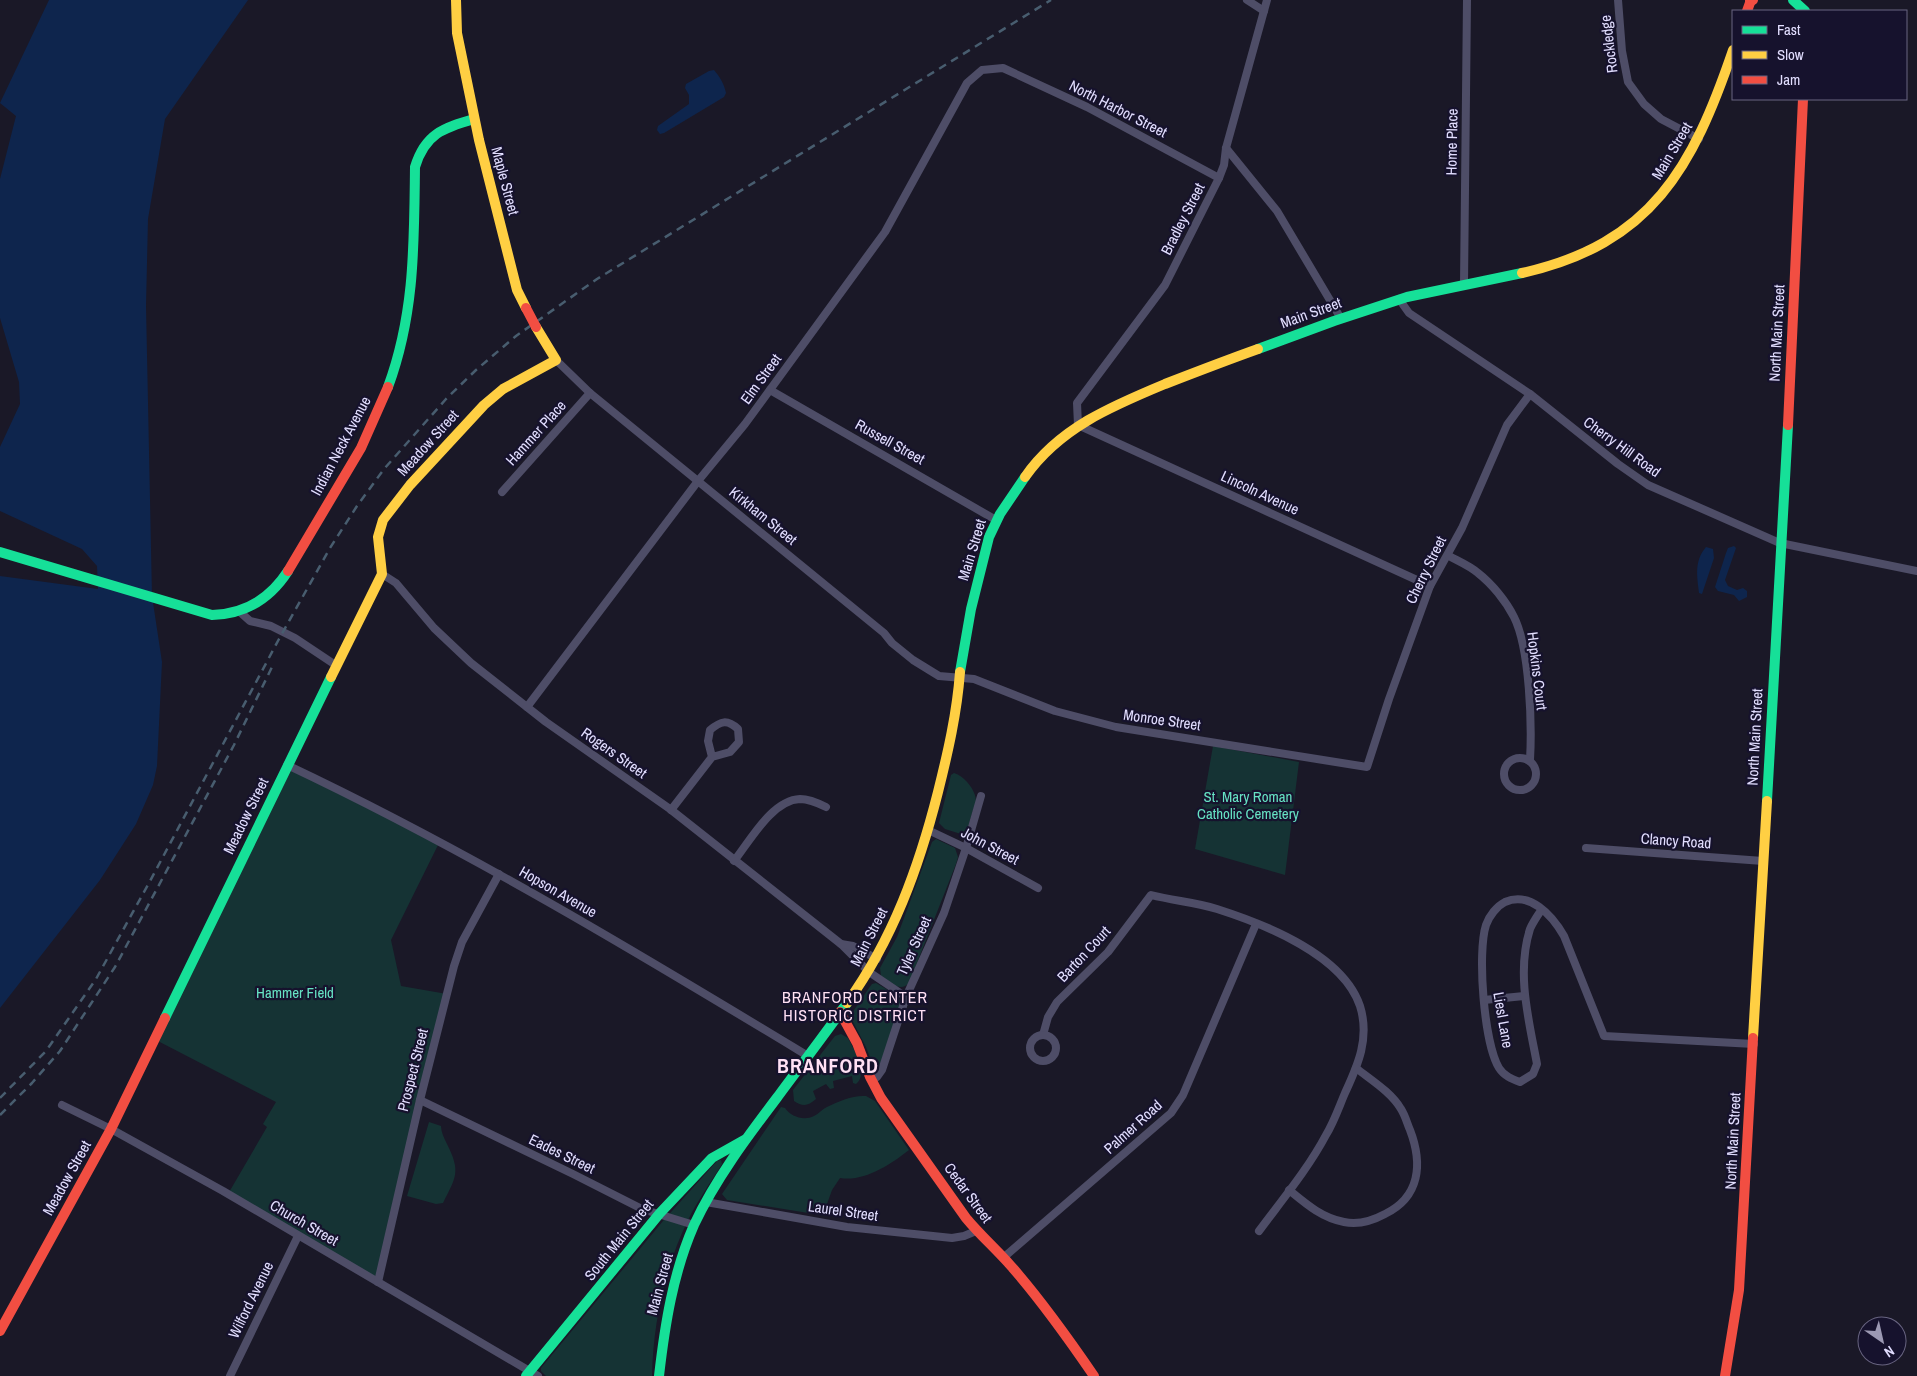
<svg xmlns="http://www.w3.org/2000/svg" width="1917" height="1376" font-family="'Archivo Narrow',sans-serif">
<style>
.green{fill:#153334}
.water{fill:#0e254d}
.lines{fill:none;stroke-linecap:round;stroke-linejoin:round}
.street{stroke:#4e4d67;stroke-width:8}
.fast{stroke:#16e098;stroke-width:10}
.slow{stroke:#ffcf43;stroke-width:10}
.jam{stroke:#f24e42;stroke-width:10}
.rail{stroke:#485d6f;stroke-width:2.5;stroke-dasharray:8 6;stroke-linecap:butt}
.jam-bridge{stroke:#f24e42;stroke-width:10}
.labels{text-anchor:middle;stroke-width:4.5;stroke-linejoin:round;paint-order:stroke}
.street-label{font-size:15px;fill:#e2deff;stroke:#16122d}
.park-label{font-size:15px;fill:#66e3c4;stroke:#16122d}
.neighbourhood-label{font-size:16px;letter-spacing:1px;fill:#ffe0f4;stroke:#16122d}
.district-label{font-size:20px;font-weight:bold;letter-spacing:1px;fill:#ffe0f4;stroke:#16122d}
</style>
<rect width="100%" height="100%" fill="#1a1827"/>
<g class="green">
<polygon points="1213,746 1299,762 1285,875 1195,849"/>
<polygon points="287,765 439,843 391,940 401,986 447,994 378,1282 228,1194 267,1127 263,1124 276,1102 154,1039"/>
<path d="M954,773c10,3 22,17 22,28 -1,5 -4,11 -5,16 -2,7 -3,13 -10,17l-16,-5 -6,-6 12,-48z"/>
<path d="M936,839l19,9 3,9 -2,7 -47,119c-9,10 -18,-1 -28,-7l-1,-8 17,-31 35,-95z"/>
<polygon points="876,983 898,996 901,1003 879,1068 875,1071 866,1047 851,1018 852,1013 869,988 872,984"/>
<path d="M841,1034l7,4c6,12 21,36 8,46l-3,-1 -1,-7 -19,5 1,7 -4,1 -4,-5 -13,7 3,8c-8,7 -13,8 -22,2l-1,-11 42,-54z"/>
<path d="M866,1096l9,5 34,49c-19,15 -45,32 -69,28l-8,12 -5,14 -4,5 4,7 -100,-16 -5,-6 59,-87 4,1c6,9 19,13 29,8 5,-2 8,-7 13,-9 12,-6 26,-12 39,-11z"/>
<path d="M429,1122l12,4c0,6 3,12 6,18 14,28 9,33 -4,59l-7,1 -29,-8z"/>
<path d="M721,1160l1,4c-11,18 -24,36 -34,56 -23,47 -35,103 -36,156h-106l-5,-5v-3l122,-147 54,-60z"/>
</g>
<g class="water">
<polygon points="49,0 248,0 165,119 148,219 146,306 152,596 162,662 157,766 153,785 136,824 100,880 0,1008 0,576 98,589 97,566 82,549 0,511 0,447 20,404 19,382 0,318 0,179 16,116 0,103"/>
<path d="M714,70c6,7 10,14 12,23l-2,4 -60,36 -4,1 -3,-4 1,-4 31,-22v-9l-4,-7 1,-4 23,-13z"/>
<polygon points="1734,546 1736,548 1725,580 1728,586 1737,590 1743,588 1747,591 1747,597 1739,601 1734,595 1718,591 1715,587 1726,553 1728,548"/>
<path d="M1706,547l7,2 1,9 -12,36 -3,-1c-2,-17 -5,-32 7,-46z"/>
</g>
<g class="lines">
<g class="street">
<polyline points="1247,0 1264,11"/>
<polyline points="1267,0 1226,148 1224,165 1219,178 1165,285 1077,403 1078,425 1430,586"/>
<polyline points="1618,0 1622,51 1628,82 1644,104 1661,119 1699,139"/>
<polyline points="1226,148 1277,211 1340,317"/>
<polyline points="1464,284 1467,0"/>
<polyline points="1399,299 1409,313 1530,394 1618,464 1648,485 1780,543 1917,571"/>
<polyline points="556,360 590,393 884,633 892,643 913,660 939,676 974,679 1055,711 1116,727 1367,767 1389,699 1430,586 1462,528 1507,425 1530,394"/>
<polyline points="770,390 996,520"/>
<polyline points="502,492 590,393"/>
<path d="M1449,556c9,5 21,10 29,17 14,11 28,28 36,44 16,32 18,108 16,143"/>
<polyline points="382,574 396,583 434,628 471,663 546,722 670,809 841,944 869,972 906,997"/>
<polyline points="240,612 250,621 271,626 295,638 337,666"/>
<polyline points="527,707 698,481 745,424 885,232 967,83 982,70 1003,68 1087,107 1219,178"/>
<circle cx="1520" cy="774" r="16"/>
<path d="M287,765c180,85 351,188 521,291"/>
<path d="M671,810l41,-53 -4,-16 2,-11c11,-9 17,-11 28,-1l1,13 -9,10 -18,5"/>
<polyline points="928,830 966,848 1038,888"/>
<polyline points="1586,848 1763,861"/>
<path d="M734,861c16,-20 38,-61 66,-62 9,0 18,4 26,8"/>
<path d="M1542,909c-4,6 -9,13 -12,20 -14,44 -1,92 7,135l-4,10 -13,8c-8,-3 -16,-6 -21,-14 -15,-25 -22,-115 -13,-143 3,-9 11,-19 19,-23 25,-11 47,13 59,34l40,100 150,8"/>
<polyline points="841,944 853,946 877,959"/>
<polyline points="1484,1000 1524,996"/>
<path d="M1043,1035l5,-18 9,-15 51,-50 43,-57c23,6 44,7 66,14 47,15 126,46 143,97 10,32 -2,59 -15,87 -6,14 -11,29 -19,42 -18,34 -44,65 -67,96"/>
<circle cx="1043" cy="1048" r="13"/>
<polyline points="872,1081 877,1077 882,1070 906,997 944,913 966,848 981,796"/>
<polyline points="420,1100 573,1174 642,1209 694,1225"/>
<polyline points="62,1105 111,1129 223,1191 538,1376"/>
<path d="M1289,1190c17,14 33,28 55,32 14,3 28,-1 41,-8 35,-17 38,-50 25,-84 -3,-7 -5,-15 -9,-21 -10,-17 -30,-29 -45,-41"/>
<polyline points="706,1202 847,1227 952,1238 964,1236 976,1231"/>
<polyline points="1003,1258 1171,1113 1183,1095 1256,924"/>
<polyline points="378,1282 420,1100 454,966 462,942 499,874"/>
<polyline points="230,1376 298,1236"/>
</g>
<g class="fast">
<polyline points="1793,0 1805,11"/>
<polyline points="1258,349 1334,321 1407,297 1522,273"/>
<path d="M388,387c27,-73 26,-143 27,-220 10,-33 28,-39 59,-48"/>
<path d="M0,552l212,63c34,-1 58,-16 76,-44"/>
<polyline points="960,672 971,609 989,537 1000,514 1025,477"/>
<polyline points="1767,801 1788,425"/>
<polyline points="165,1018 331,677"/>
<polyline points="526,1376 660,1213 712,1158 744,1140"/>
<path d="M659,1376c6,-52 14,-103 35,-151 22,-47 54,-89 85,-130 23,-31 46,-61 68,-92"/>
</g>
<g class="slow">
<polyline points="456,0 457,33 479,140 517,290 526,308"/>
<path d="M1522,273c130,-29 171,-106 211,-223"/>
<path d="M1025,477c34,-49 87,-71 140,-93 31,-12 62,-24 93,-35"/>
<polyline points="331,677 382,574 378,537 383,520 410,485 484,405 503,389 556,360 536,327"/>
<path d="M847,1003c46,-64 72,-136 91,-211 10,-40 19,-79 22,-120"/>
<polyline points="1753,1038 1767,801"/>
</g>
<g class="jam">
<polyline points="1750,1 1753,0"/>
<polyline points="1747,11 1751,0"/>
<polyline points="1788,425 1803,99"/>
<polyline points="288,571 361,448 388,387"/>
<path d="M840,1012l17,31 13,34 11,21 85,120c14,17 30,31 45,48 30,34 57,72 83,110"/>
<polyline points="0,1331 111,1129 165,1018"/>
<polyline points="1725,1376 1739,1290 1753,1038"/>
</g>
<g class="rail">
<polyline points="0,1098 46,1051 96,979 149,883 279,639 330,548 357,506 384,469 446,399 476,370 516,336 597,279 1051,0"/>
<polyline points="0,1115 32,1083 60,1051 115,967 234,745 272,667"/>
</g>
<polyline class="jam-bridge" points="526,308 536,327"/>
</g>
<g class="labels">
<g class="street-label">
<text transform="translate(1609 44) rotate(-97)" y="5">Rockledge</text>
<text transform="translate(1118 109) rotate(27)" y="5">North Harbor Street</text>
<text transform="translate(1452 142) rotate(-89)" y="5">Home Place</text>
<text transform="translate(1672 151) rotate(-59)" y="5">Main Street</text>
<text transform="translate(505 181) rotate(75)" y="5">Maple Street</text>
<text transform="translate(1183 219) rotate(-63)" y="5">Bradley Street</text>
<text transform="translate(1311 313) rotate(-20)" y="5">Main Street</text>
<text transform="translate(1777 333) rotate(-87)" y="5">North Main Street</text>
<text transform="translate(761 379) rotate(-54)" y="5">Elm Street</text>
<text transform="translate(536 433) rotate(-48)" y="5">Hammer Place</text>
<text transform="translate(890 442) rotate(29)" y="5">Russell Street</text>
<text transform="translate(428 443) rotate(-48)" y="5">Meadow Street</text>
<text transform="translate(341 446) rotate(-62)" y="5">Indian Neck Avenue</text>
<text transform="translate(1622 447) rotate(36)" y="5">Cherry Hill Road</text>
<text transform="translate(1260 493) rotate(25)" y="5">Lincoln Avenue</text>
<text transform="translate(763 516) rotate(39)" y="5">Kirkham Street</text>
<text transform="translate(972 550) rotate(-73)" y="5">Main Street</text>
<text transform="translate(1426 570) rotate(-64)" y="5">Cherry Street</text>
<text transform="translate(1537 671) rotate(83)" y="5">Hopkins Court</text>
<text transform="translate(1162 720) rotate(8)" y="5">Monroe Street</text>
<text transform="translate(1755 737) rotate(-87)" y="5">North Main Street</text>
<text transform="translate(614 753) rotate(35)" y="5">Rogers Street</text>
<text transform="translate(246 816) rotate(-64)" y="5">Meadow Street</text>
<text transform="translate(1676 841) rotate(4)" y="5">Clancy Road</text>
<text transform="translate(990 846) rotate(28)" y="5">John Street</text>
<text transform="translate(558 892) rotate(30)" y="5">Hopson Avenue</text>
<text transform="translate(869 937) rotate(-63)" y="5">Main Street</text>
<text transform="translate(914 946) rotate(-66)" y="5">Tyler Street</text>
<text transform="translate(1084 954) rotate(-47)" y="5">Barton Court</text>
<text transform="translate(1503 1020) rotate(80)" y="5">Liesl Lane</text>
<text transform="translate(413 1070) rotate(-76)" y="5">Prospect Street</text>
<text transform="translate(1133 1127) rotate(-42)" y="5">Palmer Road</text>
<text transform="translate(1733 1141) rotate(-87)" y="5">North Main Street</text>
<text transform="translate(562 1154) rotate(26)" y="5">Eades Street</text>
<text transform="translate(67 1178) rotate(-61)" y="5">Meadow Street</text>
<text transform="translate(968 1193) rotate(54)" y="5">Cedar Street</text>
<text transform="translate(843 1211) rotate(8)" y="5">Laurel Street</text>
<text transform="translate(304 1223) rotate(30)" y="5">Church Street</text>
<text transform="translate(619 1240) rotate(-51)" y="5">South Main Street</text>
<text transform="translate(660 1284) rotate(-75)" y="5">Main Street</text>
<text transform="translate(251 1300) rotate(-64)" y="5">Wilford Avenue</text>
</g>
<g class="park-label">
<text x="1248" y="802">St. Mary Roman<tspan x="1248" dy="17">Catholic Cemetery</tspan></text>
<text x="295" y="998">Hammer Field</text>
</g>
<g class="neighbourhood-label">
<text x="855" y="1003">BRANFORD CENTER<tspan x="855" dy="18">HISTORIC DISTRICT</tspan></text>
</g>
<g class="district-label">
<text x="828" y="1073">BRANFORD</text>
</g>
</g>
<rect x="1732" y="10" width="175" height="90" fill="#16122d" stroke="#686481"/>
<rect x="1742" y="26" width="25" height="8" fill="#16e098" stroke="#686481"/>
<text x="1777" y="35" font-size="15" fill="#e2deff">Fast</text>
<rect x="1742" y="51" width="25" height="8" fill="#ffcf43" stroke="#686481"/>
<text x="1777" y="60" font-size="15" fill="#e2deff">Slow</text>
<rect x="1742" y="76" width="25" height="8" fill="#f24e42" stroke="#686481"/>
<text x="1777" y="85" font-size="15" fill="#e2deff">Jam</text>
<g transform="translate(1882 1341) rotate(146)"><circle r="24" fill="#16122d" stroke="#686481"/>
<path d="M0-4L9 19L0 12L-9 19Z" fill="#9c99b3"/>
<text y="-8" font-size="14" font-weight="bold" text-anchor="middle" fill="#e2deff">N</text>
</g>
</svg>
